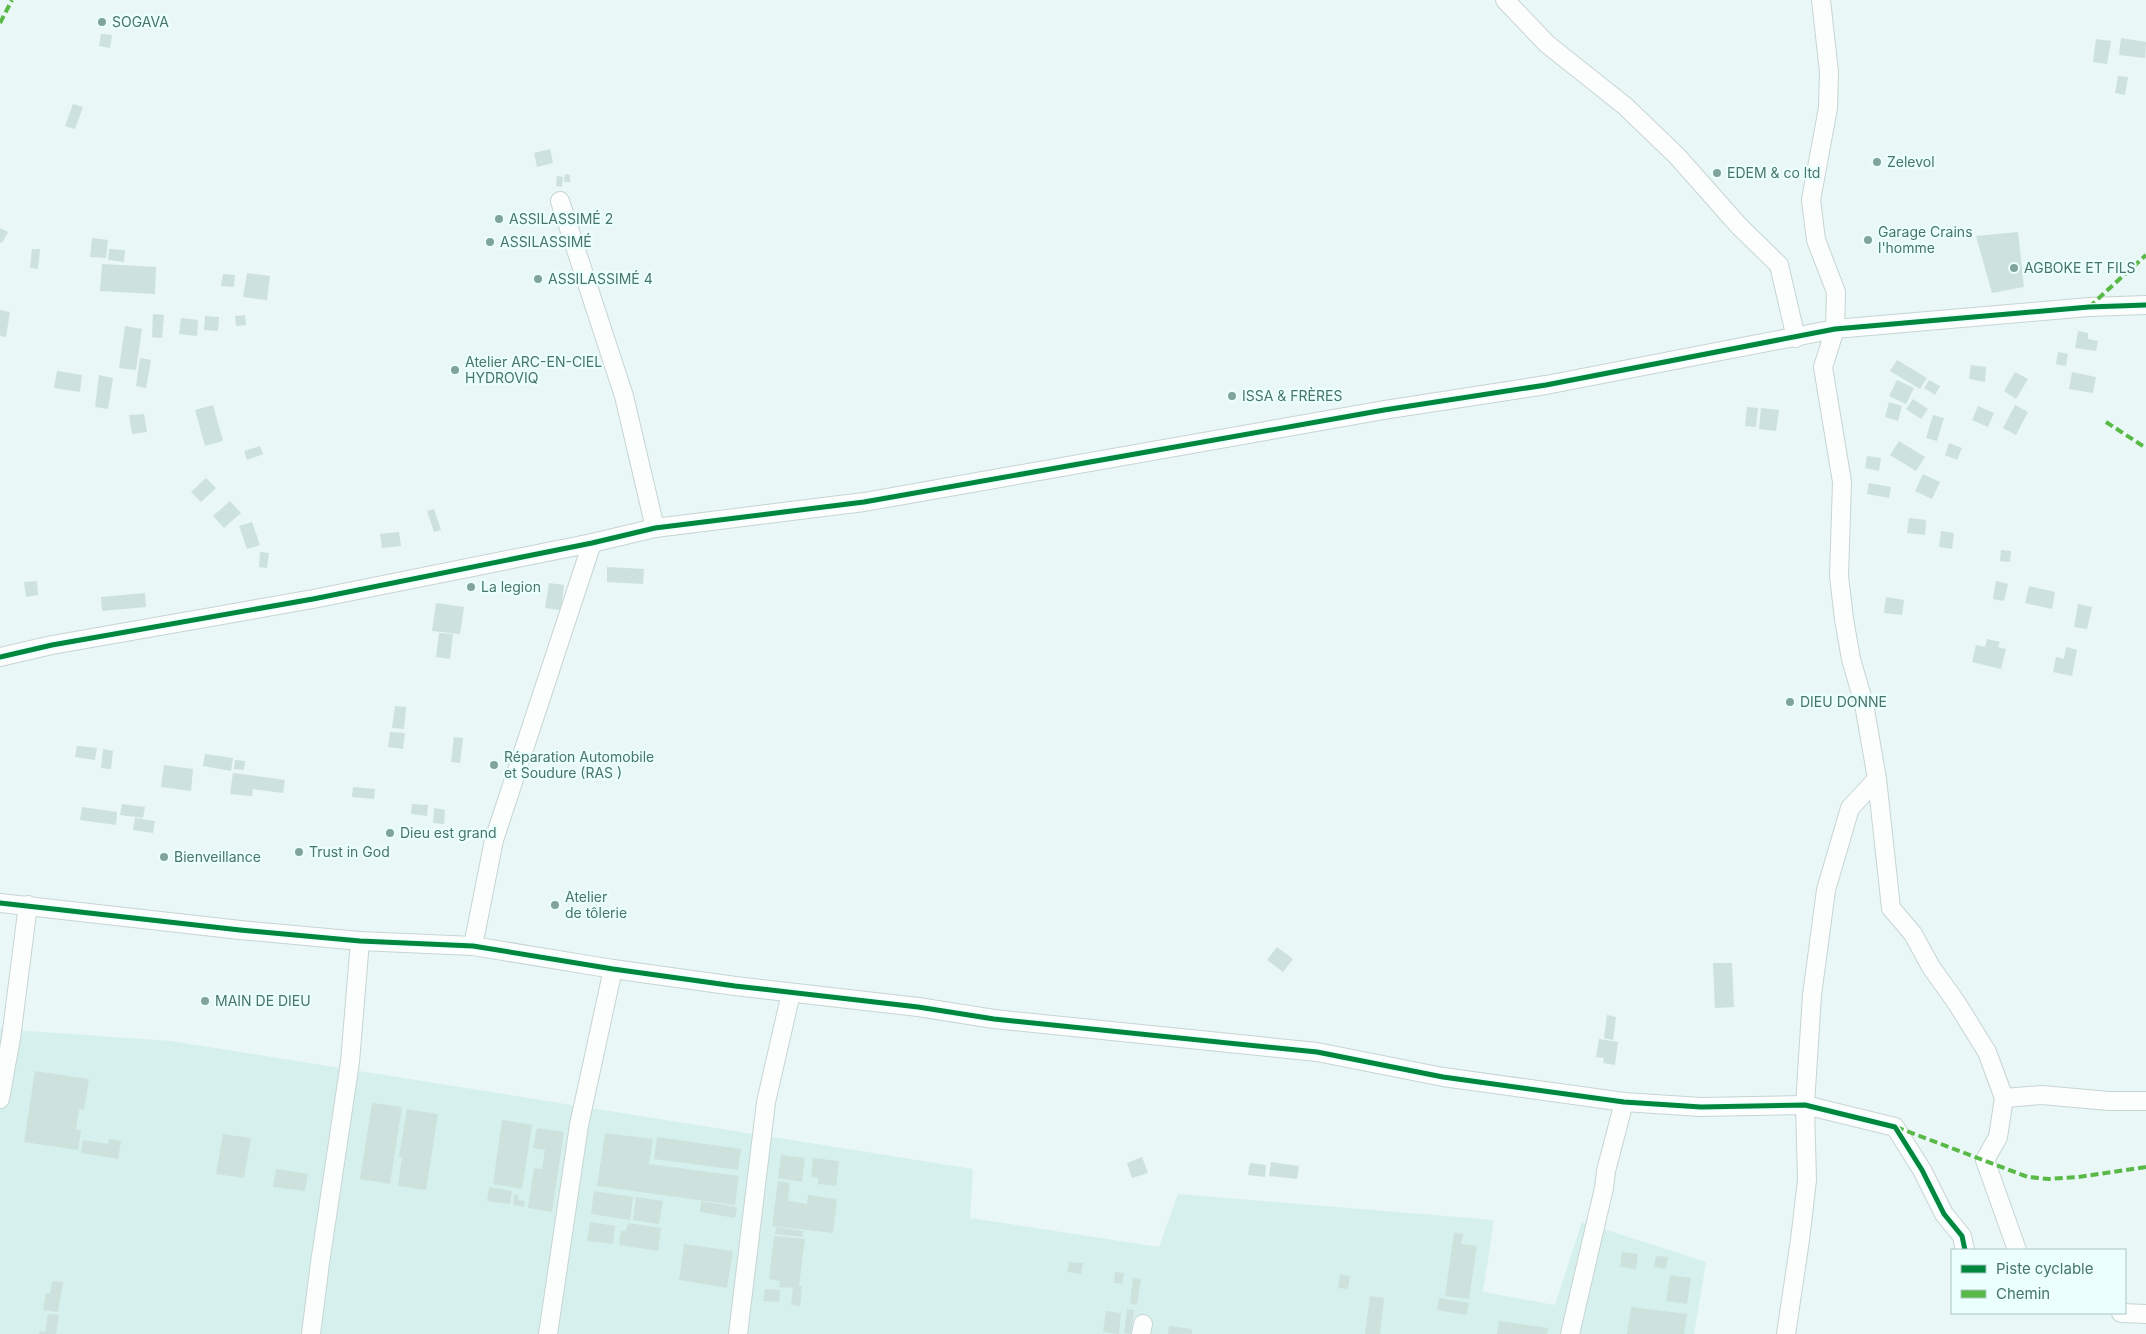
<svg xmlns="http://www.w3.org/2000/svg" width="2146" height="1334" font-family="Inter,sans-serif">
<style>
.residential{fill:#d6f1ed}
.building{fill:#cde1dd}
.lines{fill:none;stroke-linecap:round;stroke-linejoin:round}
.minor-casing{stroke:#c6d5d3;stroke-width:20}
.minor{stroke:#fcfefe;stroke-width:18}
.quiet{stroke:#58b947;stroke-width:4;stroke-dasharray:8 4;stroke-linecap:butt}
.cycleway-casing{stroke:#eafffe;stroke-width:8}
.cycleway{stroke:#00873e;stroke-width:5}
.poi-dot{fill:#80a39a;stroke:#eafffe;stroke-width:2}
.labels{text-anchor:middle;stroke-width:4.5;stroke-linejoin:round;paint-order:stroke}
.poi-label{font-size:14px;fill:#487668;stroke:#eafffe;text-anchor:start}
</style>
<rect width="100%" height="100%" fill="#e9f7f6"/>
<polygon class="residential" points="0,1029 171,1041 973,1169 970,1218 1159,1247 1178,1194 1494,1220 1483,1292 1555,1305 1582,1222 1706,1262 1694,1334 0,1334"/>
<g class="building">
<polygon points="101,34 112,35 110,48 99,46"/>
<polygon points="2121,38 2146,42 2145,58 2119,55"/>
<polygon points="2096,39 2111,41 2107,64 2093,62"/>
<polygon points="2118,76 2128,77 2125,95 2115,93"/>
<polygon points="73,104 83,107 75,129 65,126"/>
<polygon points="550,149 553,163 537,167 534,153"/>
<polygon points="565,174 570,175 570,182 564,182"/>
<polygon points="557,176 563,177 562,187 556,186"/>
<polygon points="0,228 8,232 2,243 0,242"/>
<polygon points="2018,232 2024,287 1992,293 1976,236"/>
<polygon points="92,238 108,240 106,258 90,257"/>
<polygon points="32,249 40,249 38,269 30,268"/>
<polygon points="109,249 125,250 124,262 108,260"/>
<polygon points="102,264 156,267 155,294 100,291"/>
<polygon points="247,273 270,276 267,300 243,297"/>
<polygon points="223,274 235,275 234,287 221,286"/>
<polygon points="0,310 10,312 6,337 0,336"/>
<polygon points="153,314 164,315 162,338 152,337"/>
<polygon points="245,315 246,325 236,326 235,316"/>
<polygon points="205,316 219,317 218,331 204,330"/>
<polygon points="181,318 198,320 197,336 179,334"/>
<polygon points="125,326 142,329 136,370 119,368"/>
<polygon points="2078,331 2088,333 2088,339 2098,341 2096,351 2075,348"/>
<polygon points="2058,352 2068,354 2066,366 2056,364"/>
<polygon points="140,358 151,360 146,388 136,386"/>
<polygon points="1897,360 1927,378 1920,389 1890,371"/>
<polygon points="1971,365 1986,367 1985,382 1969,379"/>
<polygon points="57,371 82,375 80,392 54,388"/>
<polygon points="2015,372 2028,379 2016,399 2004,391"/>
<polygon points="2072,372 2096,377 2093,393 2069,389"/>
<polygon points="99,375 113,378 108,409 95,407"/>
<polygon points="1897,380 1914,388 1906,404 1889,396"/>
<polygon points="1929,380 1940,386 1935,395 1924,388"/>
<polygon points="1913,399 1928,409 1921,419 1906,409"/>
<polygon points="1889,402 1902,406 1898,421 1885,417"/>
<polygon points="213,405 223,441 205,446 195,410"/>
<polygon points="2015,405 2028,412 2016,435 2003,428"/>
<polygon points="1978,406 1994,413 1988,427 1972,420"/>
<polygon points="1747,407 1758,408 1756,427 1745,426"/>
<polygon points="1761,408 1779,410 1776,431 1759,429"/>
<polygon points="144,414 147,432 132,434 129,415"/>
<polygon points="1933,415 1944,418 1937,441 1926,438"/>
<polygon points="1899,441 1925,457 1916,471 1890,455"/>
<polygon points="1949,443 1962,448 1957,460 1945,455"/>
<polygon points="260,446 263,454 247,460 244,451"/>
<polygon points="1867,456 1881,458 1879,471 1865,468"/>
<polygon points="1923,474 1940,482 1932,499 1915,491"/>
<polygon points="206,478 216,488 201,502 191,492"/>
<polygon points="1869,483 1891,487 1889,498 1867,494"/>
<polygon points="230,501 241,513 224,528 213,516"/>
<polygon points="434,509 441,530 434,532 427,511"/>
<polygon points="1909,518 1926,520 1925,535 1907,533"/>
<polygon points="252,522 260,545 247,549 239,526"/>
<polygon points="1941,531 1954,533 1952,549 1939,547"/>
<polygon points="399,532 401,546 382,548 380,534"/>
<polygon points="2001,550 2011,551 2010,562 2000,561"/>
<polygon points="260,552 269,553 267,568 259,567"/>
<polygon points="607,567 644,569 643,584 607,582"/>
<polygon points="37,581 38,595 26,597 24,582"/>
<polygon points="1996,581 2008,584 2004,601 1993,599"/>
<polygon points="549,583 564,585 561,610 545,608"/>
<polygon points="2029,586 2055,592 2052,609 2025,603"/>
<polygon points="145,593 146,607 102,611 101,597"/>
<polygon points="1886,597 1904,600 1902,615 1884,613"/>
<polygon points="436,603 464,607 460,634 432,631"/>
<polygon points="2078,604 2092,607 2087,629 2074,627"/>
<polygon points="439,633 453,634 450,659 436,657"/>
<polygon points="1987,639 2000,642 1998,647 2006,649 2001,669 1972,662 1976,645 1985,647"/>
<polygon points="2066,647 2077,650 2072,676 2053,672 2056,657 2064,659"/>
<polygon points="395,706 406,707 404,729 392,728"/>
<polygon points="390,732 405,733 403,749 388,747"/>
<polygon points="454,737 463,738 460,763 451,762"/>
<polygon points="77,746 97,748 95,760 75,757"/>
<polygon points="103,749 113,751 111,769 101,768"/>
<polygon points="205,754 233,758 231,771 203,766"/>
<polygon points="235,760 245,761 244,770 234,769"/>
<polygon points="164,765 193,769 191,791 161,787"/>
<polygon points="233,773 285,780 283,793 253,789 252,796 230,794"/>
<polygon points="353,787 375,789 374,799 352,797"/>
<polygon points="122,804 145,807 143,818 120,815"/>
<polygon points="412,804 428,805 427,816 411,814"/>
<polygon points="82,807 117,812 116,825 80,820"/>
<polygon points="434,808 445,810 444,824 433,823"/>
<polygon points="135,818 155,821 153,833 133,830"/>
<polygon points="1277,947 1293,959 1283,972 1267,960"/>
<polygon points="1713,963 1732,963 1734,1007 1715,1008"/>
<polygon points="1607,1015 1616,1017 1613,1040 1604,1038"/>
<polygon points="1599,1039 1618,1042 1615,1065 1603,1063 1604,1058 1596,1057"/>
<polygon points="35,1071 89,1079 84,1110 79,1109 76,1130 81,1130 78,1150 24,1142"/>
<polygon points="372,1103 402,1107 390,1184 360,1179"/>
<polygon points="407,1109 438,1114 426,1190 398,1186 402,1157 399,1157"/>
<polygon points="502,1120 532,1125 522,1189 493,1184"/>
<polygon points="537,1128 564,1132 552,1212 528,1208 534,1168 542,1169 545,1150 533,1148"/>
<polygon points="605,1133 653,1139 649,1164 739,1176 735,1205 597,1186"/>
<polygon points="223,1134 251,1138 244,1178 216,1174"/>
<polygon points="657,1137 741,1149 738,1170 654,1159"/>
<polygon points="109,1139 121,1141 118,1159 81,1153 83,1140 108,1144"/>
<polygon points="781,1155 805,1158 802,1182 778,1178"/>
<polygon points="1142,1157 1148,1173 1132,1178 1127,1163"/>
<polygon points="813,1158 839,1161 836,1186 818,1184 818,1178 811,1177"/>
<polygon points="1271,1162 1299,1166 1297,1179 1269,1176"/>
<polygon points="1250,1163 1266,1165 1265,1177 1248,1175"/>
<polygon points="276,1169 308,1174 305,1191 273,1187"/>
<polygon points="778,1181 790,1183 788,1201 807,1204 808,1195 837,1199 833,1233 772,1226"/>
<polygon points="489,1187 512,1191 510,1204 487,1201"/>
<polygon points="594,1191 633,1197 630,1220 591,1214"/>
<polygon points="514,1194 519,1195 518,1200 525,1201 524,1207 513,1205"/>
<polygon points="636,1197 663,1201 659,1224 633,1220"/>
<polygon points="701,1201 737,1207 735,1218 700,1212"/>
<polygon points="590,1222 615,1226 613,1244 587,1241"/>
<polygon points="628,1223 661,1228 658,1251 619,1245 621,1230 626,1231"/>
<polygon points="776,1227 803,1231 803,1237 775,1234"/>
<polygon points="1454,1233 1463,1234 1461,1244 1477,1246 1469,1299 1445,1296"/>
<polygon points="774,1236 805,1239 799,1286 802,1286 800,1306 791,1305 793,1288 779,1287 780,1281 769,1279"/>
<polygon points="684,1244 733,1251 727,1288 679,1280"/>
<polygon points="1622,1252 1638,1254 1636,1269 1620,1267"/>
<polygon points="1656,1256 1668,1257 1666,1269 1654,1267"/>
<polygon points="1069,1262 1083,1263 1081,1274 1067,1272"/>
<polygon points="1115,1272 1124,1273 1122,1284 1114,1283"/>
<polygon points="1340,1275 1350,1276 1348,1289 1338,1288"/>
<polygon points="1670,1275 1691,1278 1687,1304 1666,1301"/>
<polygon points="1133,1278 1141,1279 1137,1305 1130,1304"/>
<polygon points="52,1281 63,1282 58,1312 43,1310 46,1293 50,1294"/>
<polygon points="765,1289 780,1290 779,1302 763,1301"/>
<polygon points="1370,1296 1384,1298 1380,1334 1365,1334"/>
<polygon points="1439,1298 1469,1303 1467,1315 1437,1310"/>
<polygon points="1631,1307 1687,1314 1684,1334 1627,1334"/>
<polygon points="1127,1309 1134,1310 1131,1334 1124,1333"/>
<polygon points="1106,1311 1121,1313 1119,1334 1103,1332"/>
<polygon points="48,1314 59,1315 56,1334 39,1334 40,1331 45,1332"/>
<polygon points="1499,1321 1548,1328 1547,1334 1497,1334"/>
<polygon points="1169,1326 1192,1329 1192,1334 1168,1334"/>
</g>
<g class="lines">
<g class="minor-casing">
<g id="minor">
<polyline points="1505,0 1547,44 1625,106 1677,156 1739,226 1779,265 1796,338"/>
<polyline points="1821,0 1829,72 1828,108 1811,200 1816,240 1836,292 1835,329 1823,367 1842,482 1839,576 1844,619 1851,659 1864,704 1877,779 1891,908 1913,934 1931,967 1956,1002 1987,1052 2004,1098 1998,1137 1985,1160 2017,1250"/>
<polyline points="560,201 624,396 655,528"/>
<polyline points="0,657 52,645 313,599 592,543 655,528 864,502 1384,410 1546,385 1835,329 2089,307 2146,305"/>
<polyline points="0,903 240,930 360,941 473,946 613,969 735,986 918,1007 994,1019 1317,1052 1443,1077 1624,1102 1701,1107 1805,1105 1895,1127 1922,1170 1944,1214 1962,1236 1965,1250"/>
<polyline points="473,946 494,840 592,543"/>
<polyline points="2004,1098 2042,1095 2109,1101 2146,1101"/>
<polyline points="0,1099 11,1038 28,905"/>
<polyline points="2121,1313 2146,1314"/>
<polyline points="311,1334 320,1263 350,1062 360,941"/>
<polyline points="548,1334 579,1125 613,969"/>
<polyline points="738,1334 766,1102 791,993"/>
<polyline points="1141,1334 1143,1324"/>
<polyline points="1570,1334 1604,1188 1606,1171 1624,1102"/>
<polyline points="1786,1334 1800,1240 1807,1180 1805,1105 1812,995 1826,890 1850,808 1877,779"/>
</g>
</g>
<use href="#minor" class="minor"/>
<g class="quiet">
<polyline points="0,23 12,0"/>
<polyline points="2089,307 2146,255"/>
<polyline points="2106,422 2146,448"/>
<polyline points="1896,1127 2028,1177 2049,1179 2078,1177 2146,1167"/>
</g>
<g class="cycleway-casing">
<g id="cycleway">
<polyline points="0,657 52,645 313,599 592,543 655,528 864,502 1384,410 1546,385 1835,329 2089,307 2146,305"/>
<polyline points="0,903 240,930 360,941 473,946 613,969 735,986 918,1007 994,1019 1317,1052 1443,1077 1624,1102 1701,1107 1805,1105 1895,1127 1922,1170 1944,1214 1962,1236 1965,1250"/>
</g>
</g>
<use href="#cycleway" class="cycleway"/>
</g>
<g class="poi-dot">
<circle cx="102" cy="22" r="5"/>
<circle cx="1877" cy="162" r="5"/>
<circle cx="1717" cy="173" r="5"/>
<circle cx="499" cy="219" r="5"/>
<circle cx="1868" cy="240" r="5"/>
<circle cx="490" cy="242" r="5"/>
<circle cx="2014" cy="268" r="5"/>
<circle cx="538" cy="279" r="5"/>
<circle cx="455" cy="370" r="5"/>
<circle cx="1232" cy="396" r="5"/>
<circle cx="471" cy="587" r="5"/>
<circle cx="1790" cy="702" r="5"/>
<circle cx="494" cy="765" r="5"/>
<circle cx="390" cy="833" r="5"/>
<circle cx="299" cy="852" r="5"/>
<circle cx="164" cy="857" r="5"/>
<circle cx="555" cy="905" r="5"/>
<circle cx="205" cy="1001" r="5"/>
</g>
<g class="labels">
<g class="poi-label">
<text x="112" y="27">SOGAVA</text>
<text x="1887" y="167">Zelevol</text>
<text x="1727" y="178">EDEM &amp; co ltd</text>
<text x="509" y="224">ASSILASSIMÉ 2</text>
<text x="1878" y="237">Garage Crains<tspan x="1878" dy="16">l'homme</tspan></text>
<text x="500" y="247">ASSILASSIMÉ</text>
<text x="2024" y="273">AGBOKE ET FILS</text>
<text x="548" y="284">ASSILASSIMÉ 4</text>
<text x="465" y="367">Atelier ARC-EN-CIEL<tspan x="465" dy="16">HYDROVIQ</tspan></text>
<text x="1242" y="401">ISSA &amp; FRÈRES</text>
<text x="481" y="592">La legion</text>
<text x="1800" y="707">DIEU DONNE</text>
<text x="504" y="762">Réparation Automobile<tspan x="504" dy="16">et Soudure (RAS )</tspan></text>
<text x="400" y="838">Dieu est grand</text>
<text x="309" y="857">Trust in God</text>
<text x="174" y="862">Bienveillance</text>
<text x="565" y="902">Atelier<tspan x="565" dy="16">de tôlerie</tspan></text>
<text x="215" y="1006">MAIN DE DIEU</text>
</g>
</g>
<rect x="1951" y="1249" width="175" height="65" fill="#eafffe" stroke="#a9c8c2"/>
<rect x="1961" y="1265" width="25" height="8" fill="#00873e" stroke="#a9c8c2"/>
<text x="1996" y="1274" font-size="15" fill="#487668">Piste cyclable</text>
<rect x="1961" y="1290" width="25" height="8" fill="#58b947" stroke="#a9c8c2"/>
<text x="1996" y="1299" font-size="15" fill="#487668">Chemin</text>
</svg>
